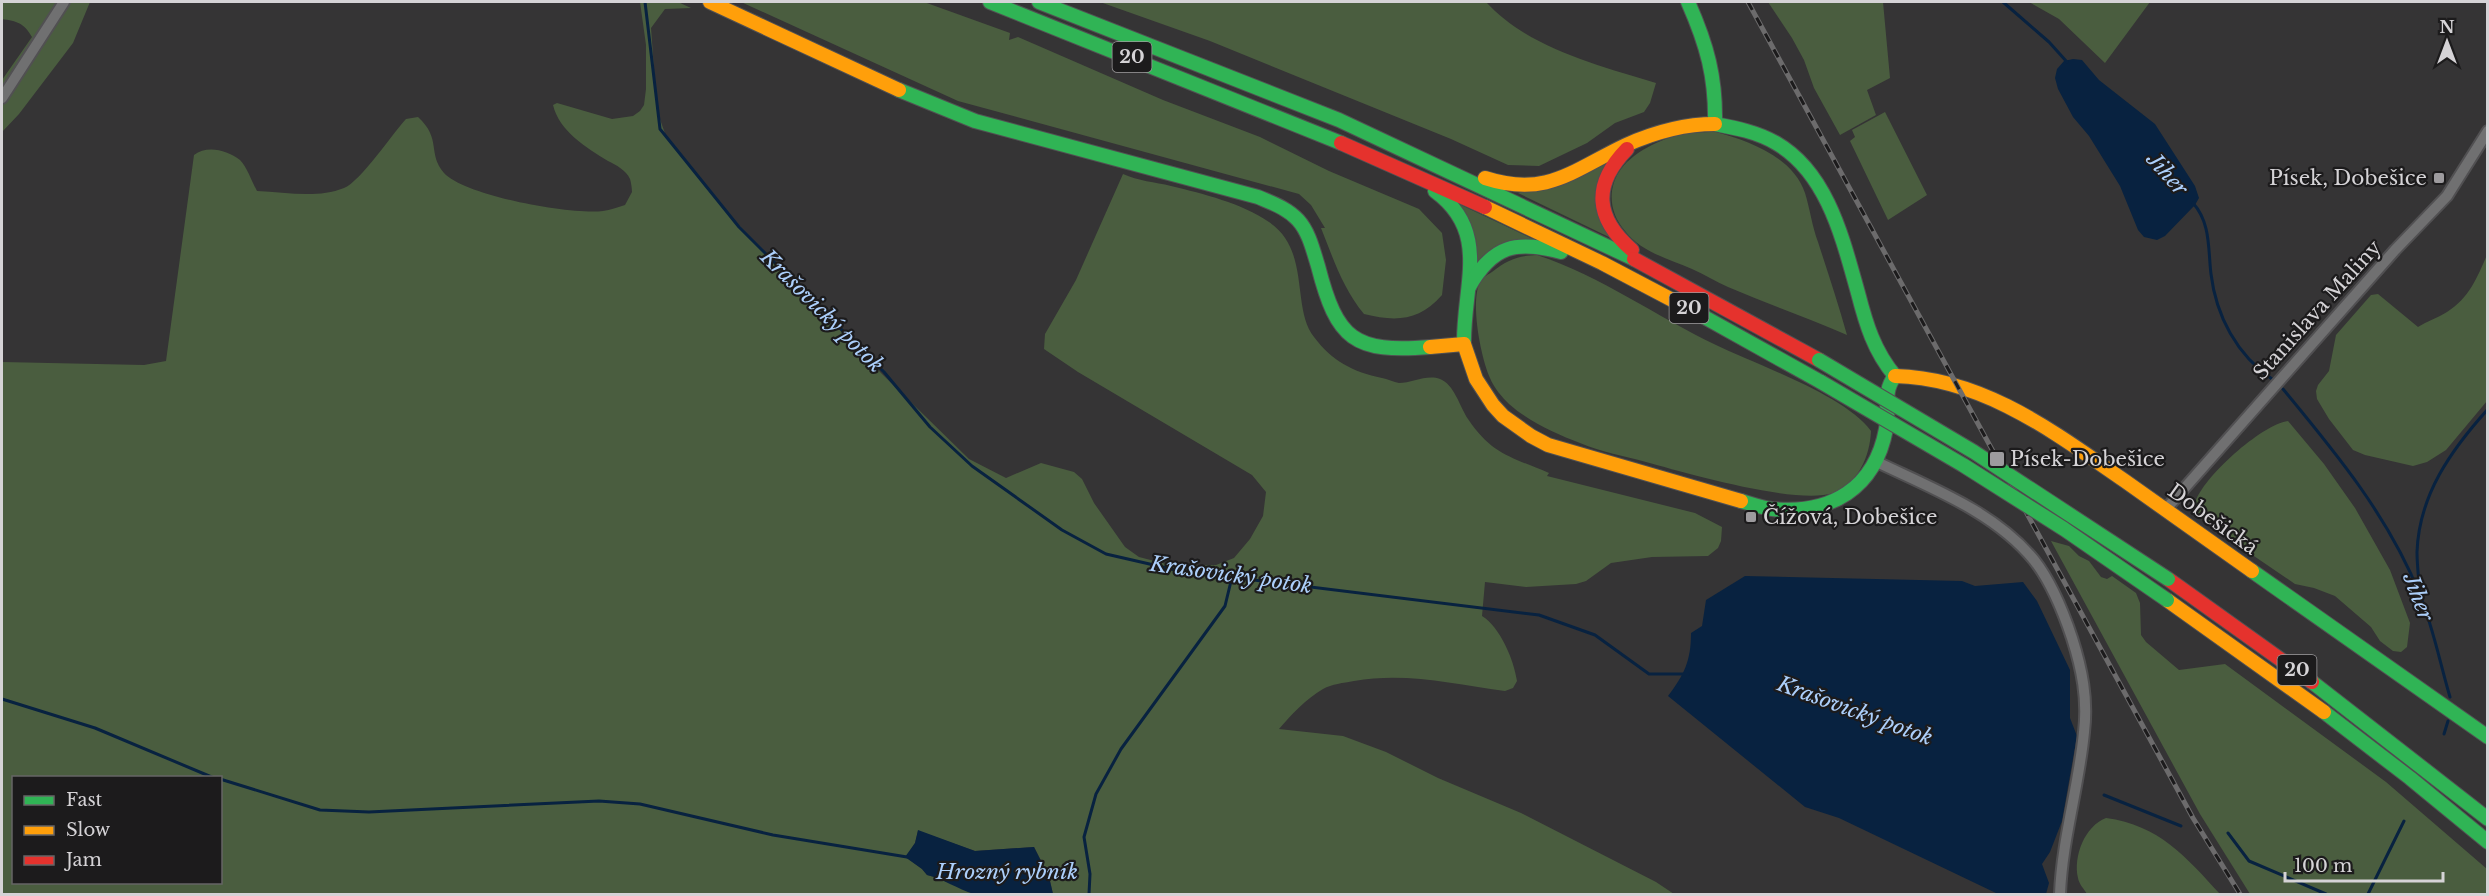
<svg xmlns="http://www.w3.org/2000/svg" width="2489" height="896" font-family="'Libre Baskerville',serif">
<style>
.green{fill:#4a5d3f;fill-rule:evenodd}
.water{fill:#082240}
.lines{fill:none;stroke-linecap:round;stroke-linejoin:round}
.stream{stroke:#082240;stroke-width:3}
.street-casing{stroke:#515052;stroke-width:14}
.fast-casing{stroke:#515052;stroke-width:16}
.slow-casing{stroke:#515052;stroke-width:16}
.jam-casing{stroke:#515052;stroke-width:16}
.street{stroke:#707071;stroke-width:10}
.fast{stroke:#30b455;stroke-width:14}
.slow{stroke:#ff9f0a;stroke-width:14}
.jam{stroke:#e5322d;stroke-width:14}
.rail-casing{stroke:#6c6b6c;stroke-width:5}
.rail{stroke:#1c1b1c;stroke-width:3;stroke-dasharray:9;stroke-linecap:butt}
.fast-bridge-casing{stroke:#515052;stroke-width:16;stroke-linecap:butt}
.fast-bridge{stroke:#30b455;stroke-width:14}
.poi-dot{fill:#9d9b9e;stroke:#1c1b1c;stroke-width:2}
.labels{text-anchor:middle;stroke-width:4.5;stroke-linejoin:round;paint-order:stroke}
.shield{fill:#1c1b1c;stroke:#9e9c9e;stroke-width:1.5}
.shield-label{font-size:18px;font-weight:bold;fill:#d5d3d6}
.poi-label{font-size:20px;fill:#d5d3d6;stroke:#1c1b1c;text-anchor:start}
.street-label{font-size:20px;fill:#d5d3d6;stroke:#1c1b1c}
.water-label{font-size:21px;font-style:italic;fill:#accffb;stroke:#1c1b1c}
</style>
<rect width="100%" height="100%" fill="#353435"/>
<g class="green">
<path d="M2,2h88l-17,41 -54,71 -17,18v-52l30,-43c-8,-14 -15,-16 -30,-18z"/>
<path d="M640,2h38l13,6 -26,1 -14,19 6,83 10,28 65,79 149,155 88,86 37,19 35,-15 33,9 8,7 12,24 31,44 14,10 35,9 42,-1 18,-7 16,-19 13,-23 3,-24 -14,-17 -174,-103 -34,-23 1,-15 31,-54 47,-106c15,7 32,8 48,12 33,8 70,17 98,36 42,28 22,86 45,115 18,24 39,35 68,41 5,1 12,4 17,5 13,0 28,-9 41,-4 14,5 20,28 28,40 24,36 44,38 81,54l-2,3 148,37 27,14 -1,14 -3,7 -10,8 -56,1 -41,6 -25,18 -10,3 -50,3 -41,-5 -3,34c18,11 32,44 35,65l-4,7 -8,3c-52,-7 -99,-19 -151,-10 -11,2 -22,3 -31,8 -17,10 -32,26 -44,40l64,7 43,16 52,26 83,35 135,69 18,12h-621l-4,-18 -15,-29 -59,4 -57,-20 -3,12 -9,14 16,12 5,6c15,3 34,13 47,19h-972v-532l142,3 22,-4 28,-206c13,-10 33,-5 46,5 7,7 12,22 17,31 28,1 60,8 87,-3 16,-6 49,-55 62,-69l12,-2c24,22 9,36 26,56 21,23 127,42 159,38 7,-1 15,-4 22,-6l7,-13c0,-4 -1,-10 -2,-13 -4,-9 -14,-14 -22,-18 -21,-13 -49,-30 -55,-56l4,-2 55,16 21,-3 7,-5 4,-6 2,-16v-44zM14,778h206v104h-206z"/>
<path d="M741,2h183l86,31 -1,7 9,-3 145,63 97,37 69,34 90,38 23,24 4,27 -4,35c-23,26 -46,27 -78,19 -21,-25 -31,-56 -43,-86h4l-14,-23 -12,-11 -341,-93z"/>
<path d="M1100,2h386c42,46 112,63 170,81l-6,20 -6,9 -29,11 -28,20 -48,23 -31,-1 -57,-26 -241,-98z"/>
<polygon points="1768,2 1883,2 1890,78 1867,90 1876,115 1840,135 1814,88 1804,60 1792,38"/>
<polygon points="2029,2 2150,2 2105,63 2059,19"/>
<polygon points="1885,112 1927,195 1888,220 1850,141 1855,137 1852,130"/>
<path d="M1716,132c33,9 77,25 89,61 5,16 7,33 13,49 10,31 20,61 29,93 -39,-17 -79,-31 -119,-48 -12,-5 -24,-13 -36,-18 -23,-10 -51,-17 -67,-38 -16,-18 -18,-43 -4,-62 14,-19 46,-33 68,-36 9,-1 19,-1 27,-1z"/>
<polygon points="1608,160 1609,237 1518,193"/>
<polygon points="1457,203 1533,239 1473,270"/>
<path d="M1537,255c66,22 118,61 179,90 41,20 129,50 155,86 -1,25 -13,53 -38,62 -37,12 -147,-20 -187,-31 -22,-6 -44,-10 -66,-19 -24,-9 -52,-22 -71,-39 -7,-7 -15,-16 -19,-26 -9,-20 -21,-78 -9,-98 2,-3 8,-6 11,-8 15,-12 25,-16 45,-17z"/>
<path d="M2487,255v146l-41,49 -19,12 -14,4 -48,-11 -12,-5 -24,-31 -12,-20 -1,-8 2,-6 11,-14 7,-36 35,-40 7,-1 40,33c9,-6 20,-9 29,-15 22,-14 30,-34 40,-57z"/>
<path d="M2288,421l36,43 31,44 35,62 20,53 -3,24 -6,5 -8,-1 -13,-10 -9,-14 -36,-31 -21,-8 -19,-4 -88,-60 -10,-10 -2,-11c8,-26 66,-78 93,-82z"/>
<polygon points="2051,541 2069,546 2079,556 2089,561 2101,577 2107,579 2112,576 2136,593 2140,603 2141,635 2146,642 2179,670 2225,664 2386,782 2487,869 2487,894 2250,894 2200,814"/>
<path d="M2106,818c53,7 80,39 114,76h-133c-3,-5 -8,-10 -9,-16 -5,-22 7,-52 28,-60z"/>
</g>
<g class="water">
<polygon points="2073,59 2082,60 2099,80 2155,124 2195,186 2199,198 2195,205 2165,236 2157,240 2144,237 2138,230 2120,186 2089,136 2073,117 2058,89 2055,78 2057,69 2064,61"/>
<path d="M1745,576l217,5 13,5 48,-4 14,19 33,69v48l7,18 -15,85 -12,31 -8,12 7,19 -3,11h-48l-159,-76 -34,-11 -137,-111c16,-21 23,-35 23,-63l11,-7 4,-26z"/>
<path d="M918,830l57,21 59,-4 15,30 4,17c-19,1 -64,2 -79,0 -17,-5 -30,-15 -47,-19l-5,-6 -17,-12 10,-14z"/>
</g>
<g class="lines">
<g class="stream">
<polyline points="645,2 660,129 739,227 884,372 930,427 972,466 1062,530 1106,554 1180,571 1539,615 1595,635 1649,674 1688,674"/>
<polyline points="2003,2 2049,42 2067,62"/>
<path d="M2193,203c18,20 15,47 18,71 5,42 26,81 61,105"/>
<path d="M2283,389c53,64 106,128 137,206 13,32 20,68 30,102"/>
<path d="M2420,594c-1,-13 -3,-28 -3,-42 2,-57 34,-102 71,-143"/>
<polyline points="2,699 95,728 214,778"/>
<polyline points="2444,734 2448,721"/>
<polyline points="220,779 320,810 369,812 599,801 640,804 773,835 907,857"/>
<polyline points="2104,795 2181,826"/>
<polyline points="2228,833 2249,861 2326,894"/>
<polyline points="1089,894 1090,874 1084,837 1096,794 1121,749 1225,606 1232,577"/>
<polyline points="2368,894 2404,821"/>
</g>
<g class="street-casing">
<g id="street">
<polyline points="2,98 64,2"/>
<path d="M1877,462c54,26 118,50 157,98 18,23 29,51 38,78 10,31 16,61 12,94 -5,54 -22,108 -24,162"/>
<polyline points="2166,509 2395,250 2447,196 2488,131"/>
</g>
</g>
<g class="fast-casing">
<g id="fast">
<polyline points="990,2 1341,143"/>
<polyline points="1039,2 1339,120 1634,259"/>
<path d="M1688,2c19,43 28,75 27,122 21,4 42,8 61,19 52,30 67,97 82,150 8,31 16,58 37,83"/>
<path d="M899,90l76,31 283,76c14,6 29,11 40,23 11,12 15,30 20,46 19,74 36,87 112,81"/>
<path d="M1435,191c56,41 28,94 29,153"/>
<path d="M1469,287c24,-42 47,-47 92,-35"/>
<polyline points="1697,313 1821,382"/>
<path d="M1741,501c10,3 21,7 31,8 59,6 103,-21 114,-80 4,-19 -4,-37 9,-53"/>
<polyline points="2252,571 2488,737"/>
<polyline points="2312,682 2488,819"/>
<polyline points="2324,712 2410,778 2488,842"/>
</g>
</g>
<g class="slow-casing">
<g id="slow">
<polyline points="710,2 899,90"/>
<path d="M1485,178c62,20 88,-8 141,-33 29,-13 58,-21 89,-21"/>
<polyline points="1485,207 1602,263 1697,313"/>
<polyline points="1430,347 1464,344 1476,379 1493,405 1503,416 1531,436 1548,445 1741,501"/>
<path d="M1895,376c89,2 160,57 230,105 42,30 85,60 127,90"/>
<polyline points="2167,600 2324,712"/>
</g>
</g>
<g class="jam-casing">
<g id="jam">
<polyline points="1341,143 1485,207"/>
<path d="M1627,149c-35,36 -32,69 5,101"/>
<polyline points="1634,259 1819,360"/>
<polyline points="2168,579 2312,682"/>
</g>
</g>
<use href="#street" class="street"/>
<use href="#fast" class="fast"/>
<use href="#slow" class="slow"/>
<use href="#jam" class="jam"/>
<g class="rail-casing">
<polyline id="rail" points="1748,2 2193,818 2240,894"/>
</g>
<use href="#rail" class="rail"/>
<g class="fast-bridge-casing">
<g id="fast-bridge">
<polyline points="1819,360 1974,452 2168,579"/>
<polyline points="1821,382 1963,465 2064,529 2167,600"/>
</g>
</g>
<use href="#fast-bridge" class="fast-bridge"/>
</g>
<g class="poi-dot">
<rect x="2433" y="172" width="12" height="12" rx="3"/>
<rect x="1989" y="451" width="16" height="16" rx="3"/>
<rect x="1745" y="511" width="12" height="12" rx="3"/>
</g>
<g class="labels">
<g class="shield">
<rect x="1112.5" y="42" width="39" height="30" rx="4.5"/>
<rect x="1669.5" y="293" width="39" height="30" rx="4.5"/>
<rect x="2277.5" y="655" width="39" height="30" rx="4.5"/>
</g>
<g class="shield-label">
<text x="1132" y="63">20</text>
<text x="1689" y="314">20</text>
<text x="2297" y="676">20</text>
</g>
<g class="poi-label">
<text x="2427" y="185" text-anchor="end">Písek, Dobešice</text>
<text x="2010" y="466">Písek-Dobešice</text>
<text x="1763" y="524">Čížová, Dobešice</text>
</g>
<g class="street-label">
<text transform="translate(2317 310) rotate(-48)" y="7">Stanislava Maliny</text>
<text transform="translate(2213 519) rotate(36)" y="7">Dobešická</text>
</g>
<g class="water-label">
<text transform="translate(2167 174) rotate(48)" y="7">Jiher</text>
<text transform="translate(822 311) rotate(45)" y="7">Krašovický potok</text>
<text transform="translate(1231 575) rotate(8)" y="7">Krašovický potok</text>
<text transform="translate(2418 597) rotate(69)" y="7">Jiher</text>
<text transform="translate(1855 711) rotate(20)" y="7">Krašovický potok</text>
<text x="1007" y="879">Hrozný rybník</text>
</g>
</g>
<rect width="2489" height="896" fill="none" stroke="#d5d3d6" stroke-width="6"/>
<rect x="12" y="776" width="210" height="108" fill="#1c1b1c" stroke="#666566" stroke-width="1.5"/>
<rect x="24" y="796" width="30" height="9" fill="#30b455" stroke="#666566" stroke-width="1.5"/>
<text x="66" y="806" font-size="18" fill="#d5d3d6">Fast</text>
<rect x="24" y="826" width="30" height="9" fill="#ff9f0a" stroke="#666566" stroke-width="1.5"/>
<text x="66" y="836" font-size="18" fill="#d5d3d6">Slow</text>
<rect x="24" y="856" width="30" height="9" fill="#e5322d" stroke="#666566" stroke-width="1.5"/>
<text x="66" y="866" font-size="18" fill="#d5d3d6">Jam</text>
<g transform="translate(2447 42)" stroke="#1c1b1c" stroke-width="4.5" paint-order="stroke">
<path d="M0-4.5L10 22L0 15L-10 22Z" fill="#d5d3d6"/>
<text y="-9" font-size="16" font-weight="bold" text-anchor="middle" fill="#d5d3d6">N</text>
</g>
<path d="M2285 872v9h158v-9" fill="none" stroke="#d5d3d6" stroke-width="3"/>
<text x="2294" y="872" font-size="18" fill="#d5d3d6" stroke="#1c1b1c" stroke-width="4.5" paint-order="stroke">100 m</text>
</svg>
